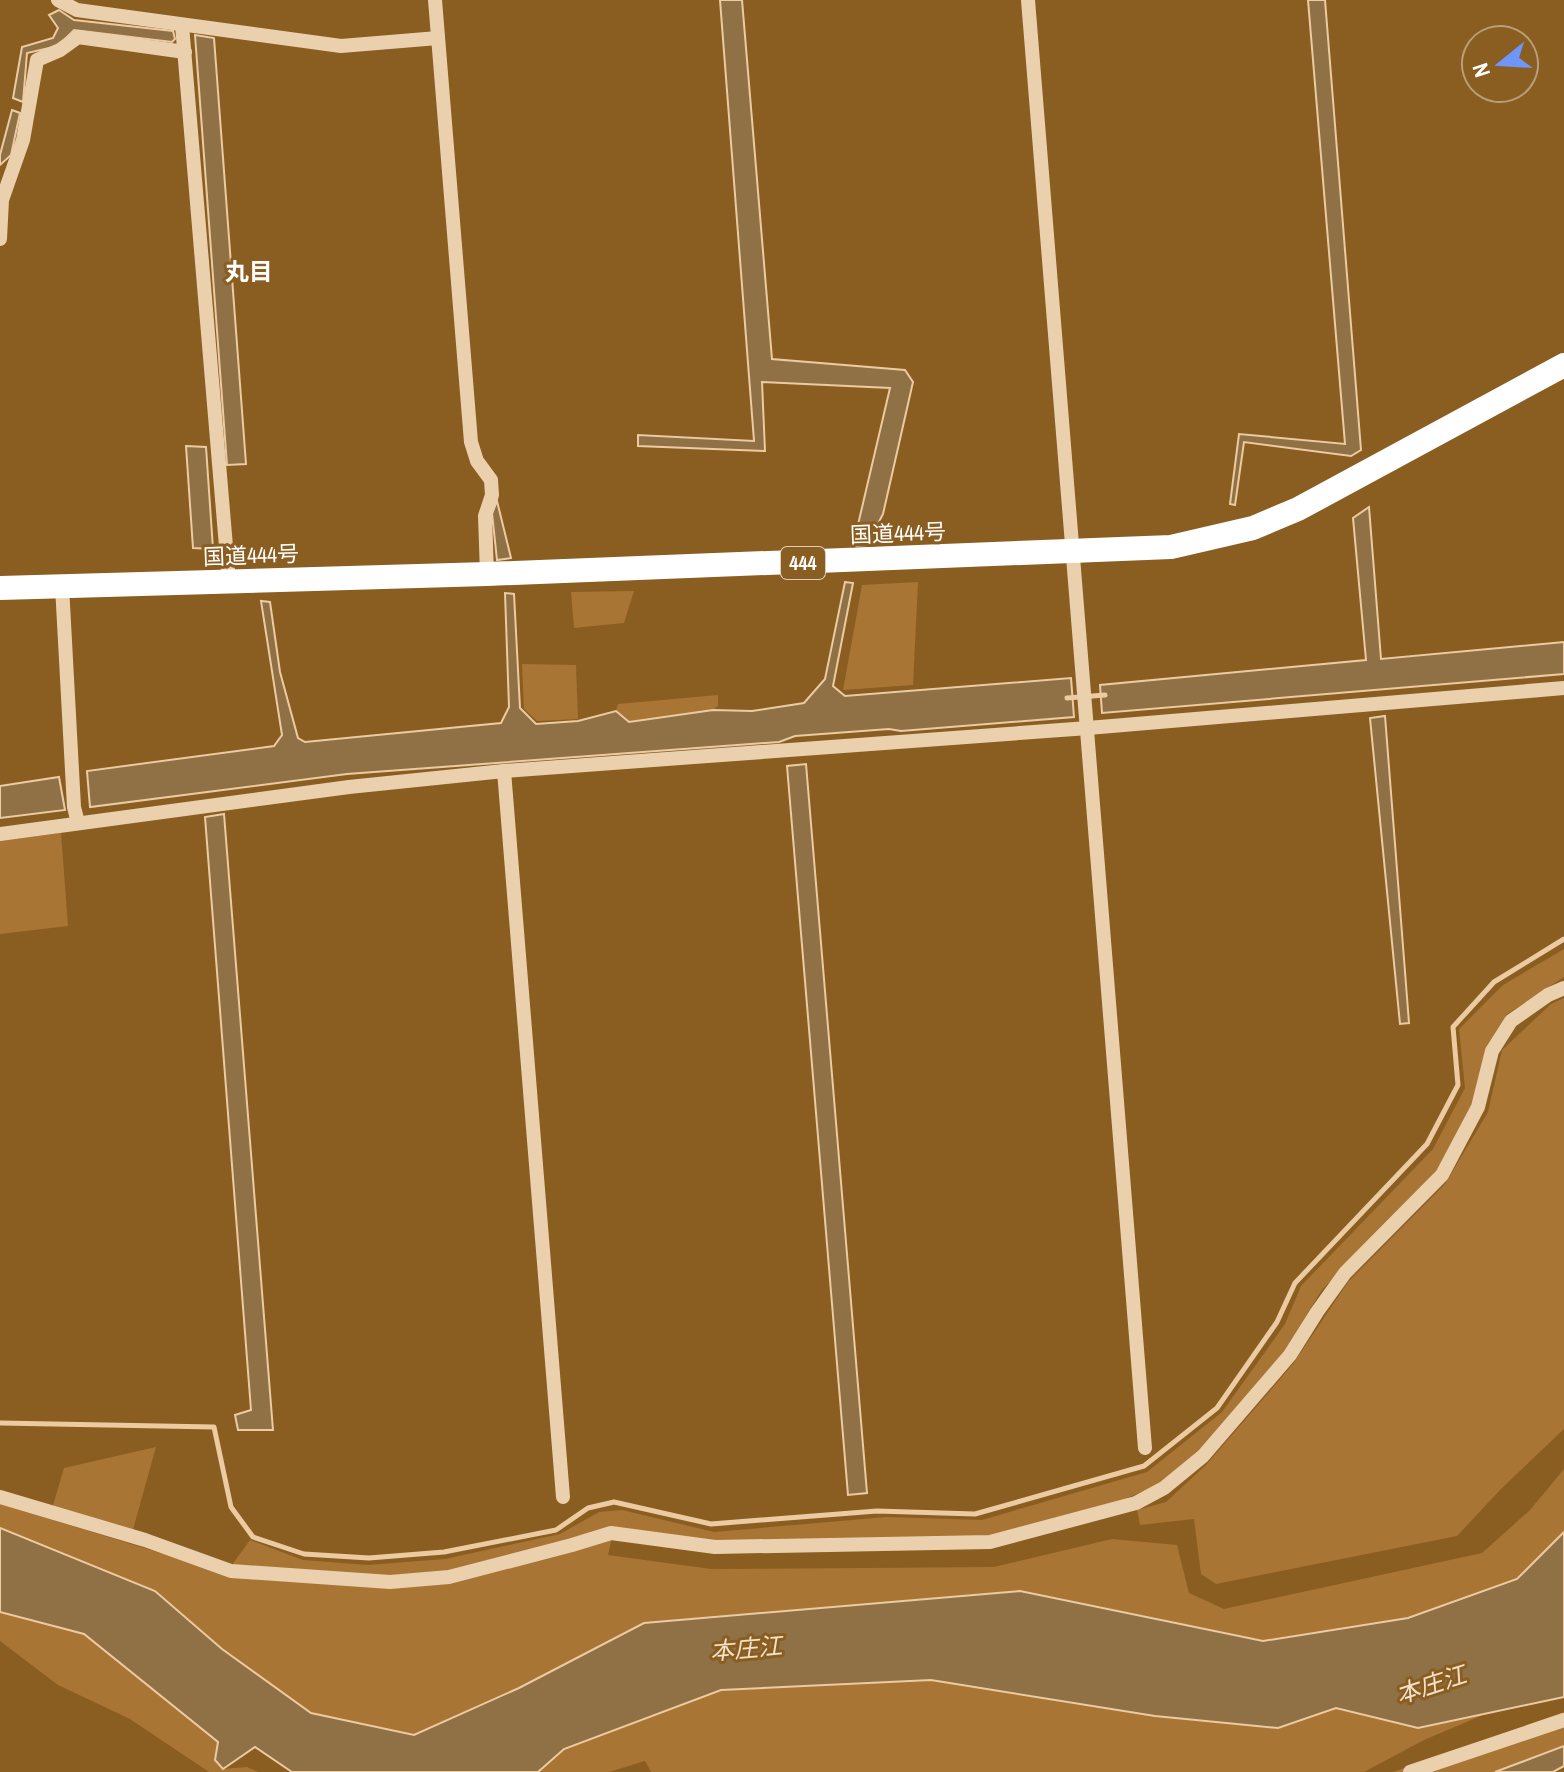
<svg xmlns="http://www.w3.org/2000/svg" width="1564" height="1772" font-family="'Archivo Narrow','Noto Sans JP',sans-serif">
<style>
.green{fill:#a87535}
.water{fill:#907045;stroke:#eccaa2;stroke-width:2}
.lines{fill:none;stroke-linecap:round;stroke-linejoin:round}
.stream{stroke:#eccaa2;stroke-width:5}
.minor{stroke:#ebd0ae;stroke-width:14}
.highway{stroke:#fff;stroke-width:24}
.labels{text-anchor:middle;stroke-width:6;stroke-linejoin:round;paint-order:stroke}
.shield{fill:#8a5d21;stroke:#dccebc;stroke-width:2}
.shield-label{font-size:20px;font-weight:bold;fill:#fff}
.street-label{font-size:22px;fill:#fff;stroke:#8a5d21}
.neighbourhood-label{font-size:24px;font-weight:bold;fill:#fff;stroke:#8a5d21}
.water-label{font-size:24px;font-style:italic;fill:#f5e2cb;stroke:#8a5d21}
</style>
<rect width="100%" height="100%" fill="#8a5d21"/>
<g class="green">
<polygon points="918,582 913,685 843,690 862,585"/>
<polygon points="634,591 624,623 574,628 571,592"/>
<polygon points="522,664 576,665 578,719 537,721 524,709"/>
<polygon points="718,695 718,706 713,710 628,722 616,711 618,704"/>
<polygon points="61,833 68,926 0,934 0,841"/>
<polygon points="1564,949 1564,977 1507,1014 1487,1046 1474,1106 1439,1170 1321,1291 1281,1357 1199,1453 1154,1487 1119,1501 982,1537 710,1543 612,1537 608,1555 711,1569 994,1567 1112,1539 1177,1545 1189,1593 1224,1609 1482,1553 1530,1510 1564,1469 1564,1587 1379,1662 519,1688 414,1735 311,1713 222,1649 155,1591 0,1528 0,1504 226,1573 250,1540 303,1560 368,1565 445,1559 560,1534 599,1512 622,1510 714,1532 886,1517 982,1520 1147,1472 1222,1412 1285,1324 1301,1286 1433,1149 1465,1088 1459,1029 1503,985"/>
<polygon points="1564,998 1564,1429 1501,1489 1457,1536 1216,1584 1201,1574 1194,1519 1140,1525 1137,1510 1166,1502 1206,1465 1293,1364 1348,1282 1445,1184 1488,1112 1502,1050 1551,1004"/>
<polygon points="156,1447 132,1533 52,1509 64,1468"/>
<polygon points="0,1612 84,1634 218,1742 215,1760 222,1769 247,1767 258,1772 209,1772 130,1719 58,1685 0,1641"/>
<polygon points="931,1680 1155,1716 1278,1728 1336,1708 1418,1727 1564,1697 1483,1715 1424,1740 1364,1772 651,1772 645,1761 609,1772 538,1772 564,1749 721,1690"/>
<polygon points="1564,1712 1564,1746 1495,1772 1393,1772"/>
</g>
<g class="water">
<polygon points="720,0 742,0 772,359 905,370 913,382 883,514 867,545 853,546 890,388 762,382 765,451 638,446 638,435 754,441"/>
<polygon points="1308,0 1325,0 1361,450 1351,456 1244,442 1235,505 1230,504 1239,434 1345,444"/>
<polygon points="59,10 74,20 173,31 175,39 172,42 74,30 58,46 27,53 23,102 13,98 22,47 53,38 58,28 49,15"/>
<polygon points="195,35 214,38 246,464 227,465"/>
<polygon points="12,110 20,113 11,155 0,165 0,155"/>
<polygon points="186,446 206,447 213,549 193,548"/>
<polygon points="497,501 511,558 497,560 492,513"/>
<polygon points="1369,507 1381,659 1564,642 1564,674 1102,713 1100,685 1366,660 1353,518"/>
<polygon points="845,582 853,583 833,686 845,696 1071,678 1074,717 901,731 889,729 795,736 779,742 347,774 90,807 87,771 274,746 282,735 261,601 270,602 280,672 298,738 305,742 501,723 509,707 505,593 514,594 520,708 536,724 578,721 616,711 629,722 713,710 752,711 804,703 825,679"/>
<polygon points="1385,716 1409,1023 1400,1024 1370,718"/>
<polygon points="806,764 867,1493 848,1495 787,766"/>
<polygon points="59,777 65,810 0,818 0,786"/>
<polygon points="224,814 273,1430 238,1430 235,1415 251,1410 205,817"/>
<polygon points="0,1528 155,1591 222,1649 311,1713 414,1735 519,1688 644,1623 1020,1591 1263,1641 1408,1618 1517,1579 1564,1532 1564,1697 1418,1728 1336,1708 1278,1728 1155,1716 931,1680 721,1690 564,1749 538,1772 292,1772 255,1747 223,1769 215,1760 218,1742 84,1634 0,1612"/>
<polygon points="1564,1746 1564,1766 1553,1772 1495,1772"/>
</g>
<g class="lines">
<g class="stream">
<polyline points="1067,698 1105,695"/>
<polyline points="0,1423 214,1427 231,1507 253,1537 304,1554 369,1558 444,1552 556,1530 588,1508 614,1502 711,1524 877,1511 975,1514 1144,1466 1217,1408 1277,1322 1295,1283 1427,1144 1458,1085 1453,1027 1494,982 1564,939"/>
</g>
<g class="minor">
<polyline points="58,0 77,10 341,46 438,38"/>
<polyline points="435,0 471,442 477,461 491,480 492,495 485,516 487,574"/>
<polyline points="1028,0 1145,1448"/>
<polyline points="182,25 229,582"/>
<polyline points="0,239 2,200 23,140 37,60 60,50 78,37 185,52"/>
<polyline points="62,586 74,807 78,823"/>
<polyline points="504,771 563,1497"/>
<polyline points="0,834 349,787 504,771 1088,728 1564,688"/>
<polyline points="0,1497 145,1540 231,1571 390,1582 449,1577 572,1545 611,1533 715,1547 990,1542 1136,1503 1164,1488 1203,1456 1290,1355 1317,1312 1345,1273 1442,1175 1478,1107 1492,1051 1511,1021 1548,995 1564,988"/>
<polyline points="1410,1772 1564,1720"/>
</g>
<polyline class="highway" points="0,588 487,574 1171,547 1253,528 1298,509 1564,365"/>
</g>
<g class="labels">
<rect class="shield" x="781" y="547" width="44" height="32" rx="6"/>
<g class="shield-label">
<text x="803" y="570">444</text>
</g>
<g class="street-label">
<text transform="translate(898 533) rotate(-2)" y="8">国道444号</text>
<text transform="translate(251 555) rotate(-2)" y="8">国道444号</text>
</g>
<g class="neighbourhood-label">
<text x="249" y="280">丸目</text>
</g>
<g class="water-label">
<text transform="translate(746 1649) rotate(-5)" y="8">本庄江</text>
<text transform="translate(1431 1685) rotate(-18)" y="8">本庄江</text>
</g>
</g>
<g transform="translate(1500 64) rotate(252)"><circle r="38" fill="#8a5d21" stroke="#b99e7a" stroke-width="2"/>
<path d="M0-6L14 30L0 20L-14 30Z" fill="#6f96f7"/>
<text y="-12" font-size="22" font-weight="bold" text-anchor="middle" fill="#ffffff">N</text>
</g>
</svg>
